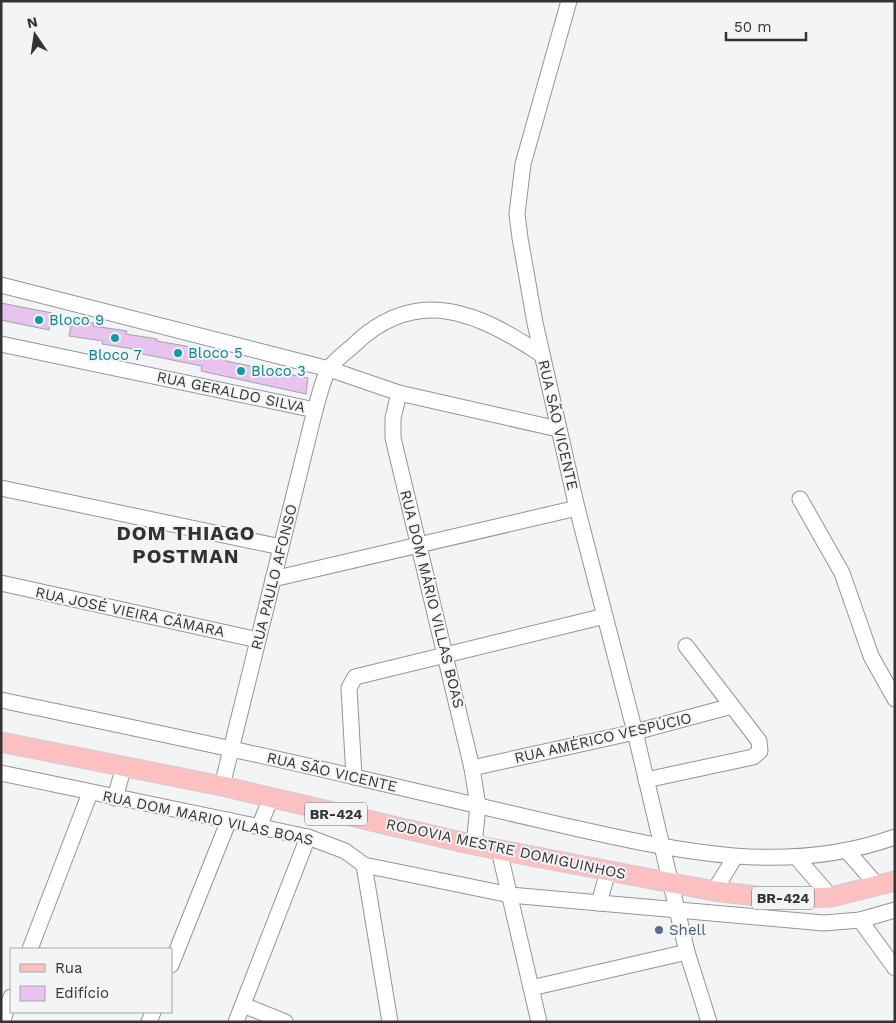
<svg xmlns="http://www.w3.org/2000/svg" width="896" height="1023" font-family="'Work Sans',sans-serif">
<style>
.building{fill:#e8c3ef;stroke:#a4a2a4}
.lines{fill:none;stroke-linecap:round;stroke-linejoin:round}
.minor-casing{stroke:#949597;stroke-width:17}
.major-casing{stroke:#cecece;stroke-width:21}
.minor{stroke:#fff;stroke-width:15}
.major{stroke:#fdc0c1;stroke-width:19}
.culture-dot{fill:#0f9aa8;stroke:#f2f4f6;stroke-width:2}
.service-dot{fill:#5c6f8a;stroke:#f2f4f6;stroke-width:2}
.labels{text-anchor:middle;stroke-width:4;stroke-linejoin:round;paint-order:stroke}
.shield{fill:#f2f4f6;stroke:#6c6d6e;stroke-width:1}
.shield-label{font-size:14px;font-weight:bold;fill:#333334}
.culture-label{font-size:15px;fill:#0d838f;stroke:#f2f4f6;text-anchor:start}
.street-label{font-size:15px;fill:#333334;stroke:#f2f4f6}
.service-label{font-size:15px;fill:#4e5e75;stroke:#f2f4f6;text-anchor:start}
.district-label{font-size:20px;font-weight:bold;letter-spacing:1px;fill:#313234;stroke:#f2f4f6}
</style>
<rect width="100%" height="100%" fill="#f2f4f6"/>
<g class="building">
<polygon points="1,303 52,313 49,330 1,320"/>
<polygon points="72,320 94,323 93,326 127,331 126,334 157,339 157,341 191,347 190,353 226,358 226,361 308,378 306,394 201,371 202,366 133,352 133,349 102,344 103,341 69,336"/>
</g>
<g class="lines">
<g class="minor-casing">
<g id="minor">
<polyline points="569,1 523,164 517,214 520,238 535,323 577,508 635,732 687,952 709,1022"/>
<polyline points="1,285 329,369 399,393 558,429"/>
<polyline points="1,344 315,410"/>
<polyline points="399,393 393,418 393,438 472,768 478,806 474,845"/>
<polyline points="1,488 281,547"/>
<polyline points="800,499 842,573 871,656 895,699"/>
<polyline points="273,579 577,508"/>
<polyline points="1,583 258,640"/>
<path d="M1,700c119,25 237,49 354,77 69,16 137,32 206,48 112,25 222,52 334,12"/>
<polyline points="472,768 635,732 732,706"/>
<polyline points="1,773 308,837 345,851 364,865 510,895 824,923 860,920 895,910"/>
<polyline points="354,777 349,688 355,677 605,616"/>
<polyline points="646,780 753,757 760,751 759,741 686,646"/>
<path d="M222,786l93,-376c4,-13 7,-28 13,-40 6,-10 20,-19 28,-27 62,-58 124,-30 186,12"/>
<polyline points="115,798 124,766"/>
<polyline points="259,827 271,798"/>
<polyline points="499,850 539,1022"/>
<polyline points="847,851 878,886"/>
<polyline points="797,858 831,897"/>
<polyline points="364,865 390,1022"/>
<polyline points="714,891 735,857"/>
<polyline points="599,903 608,871"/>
<polyline points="860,920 895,968"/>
<polyline points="30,949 90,793"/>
<polyline points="171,965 229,820"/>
<polyline points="531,988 687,952"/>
<polyline points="243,1005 285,1022"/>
<polyline points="2,1022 11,997"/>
<polyline points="149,1022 153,1012"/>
<polyline points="236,1022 308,837"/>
</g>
</g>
<g class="major-casing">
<polyline id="major" points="1,742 222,786 474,845 714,891 774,898 804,898 831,897 895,881"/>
</g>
<use href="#minor" class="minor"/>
<use href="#major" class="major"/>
</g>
<g class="culture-dot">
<circle cx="39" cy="320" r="5"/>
<circle cx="115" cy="338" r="5"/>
<circle cx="178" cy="353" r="5"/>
<circle cx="241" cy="371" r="5"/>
</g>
<circle class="service-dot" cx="659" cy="930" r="5"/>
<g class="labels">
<g class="shield">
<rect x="305" y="802.5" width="62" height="23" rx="4"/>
<rect x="752" y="886.5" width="62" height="23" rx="4"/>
</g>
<g class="shield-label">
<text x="336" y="819">BR-424</text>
<text x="783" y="903">BR-424</text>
</g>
<g class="culture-label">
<text x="49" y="325">Bloco 9</text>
<text x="188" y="358">Bloco 5</text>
<text x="115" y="360" text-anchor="middle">Bloco 7</text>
<text x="251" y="376">Bloco 3</text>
</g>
<g class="street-label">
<text transform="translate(231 392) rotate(12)" y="5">RUA GERALDO SILVA</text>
<text transform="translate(558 425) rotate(77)" y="5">RUA SÃO VICENTE</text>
<text transform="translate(274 577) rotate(-76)" y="5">RUA PAULO AFONSO</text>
<text transform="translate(432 599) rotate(76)" y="5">RUA DOM MÁRIO VILLAS BOAS</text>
<text transform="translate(130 612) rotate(12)" y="5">RUA JOSÉ VIEIRA CÂMARA</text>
<text transform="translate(603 738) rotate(-13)" y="5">RUA AMÉRICO VESPÚCIO</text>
<text transform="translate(332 772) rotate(13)" y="5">RUA SÃO VICENTE</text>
<text transform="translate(208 818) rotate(12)" y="5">RUA DOM MARIO VILAS BOAS</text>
<text transform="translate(506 849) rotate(12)" y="5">RODOVIA MESTRE DOMIGUINHOS</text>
</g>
<g class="service-label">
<text x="669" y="935">Shell</text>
</g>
<g class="district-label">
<text x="186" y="540">DOM THIAGO<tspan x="186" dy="23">POSTMAN</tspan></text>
</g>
</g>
<rect width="896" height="1023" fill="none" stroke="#333334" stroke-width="5"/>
<rect x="10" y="948" width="162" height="65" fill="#f2f4f6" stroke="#a6a7a8"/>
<rect x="20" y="964" width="25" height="8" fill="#fdc0c1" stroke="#a6a7a8"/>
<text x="55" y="973" font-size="15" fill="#333334">Rua</text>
<rect x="20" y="986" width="25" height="15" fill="#e8c3ef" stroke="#a6a7a8"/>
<text x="55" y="998" font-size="15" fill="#333334">Edifício</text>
<g transform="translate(35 35) rotate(347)" stroke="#f2f4f6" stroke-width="4" paint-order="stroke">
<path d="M0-4L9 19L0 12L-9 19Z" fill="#333334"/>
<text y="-8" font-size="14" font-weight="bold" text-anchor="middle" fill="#333334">N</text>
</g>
<path d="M726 32v8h80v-8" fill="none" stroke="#333334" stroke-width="2.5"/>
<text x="734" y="32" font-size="15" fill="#333334" stroke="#f2f4f6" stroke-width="4" paint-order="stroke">50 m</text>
</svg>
